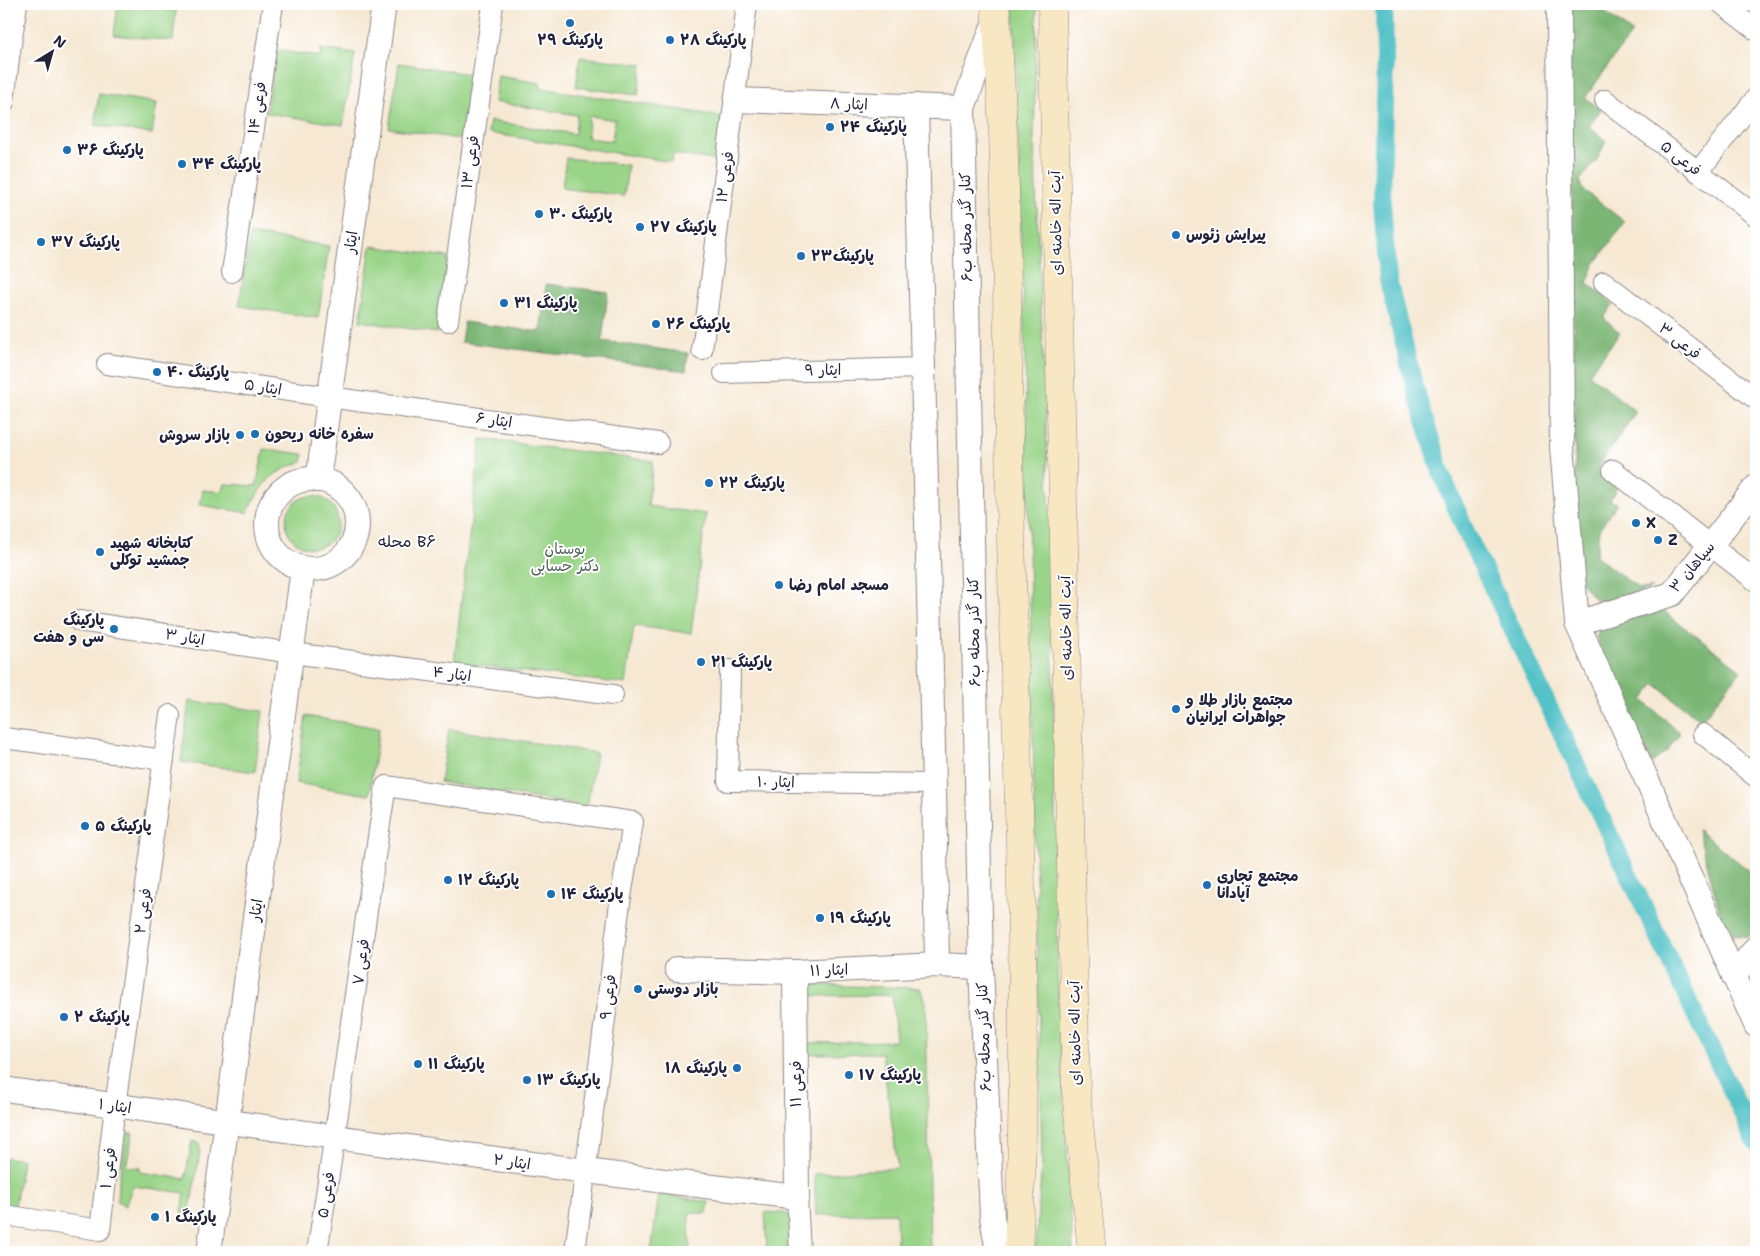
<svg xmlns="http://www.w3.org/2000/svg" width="1760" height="1256" font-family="'Shantell Sans','Playpen Sans Arabic',sans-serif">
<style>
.green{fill:#9ad488;stroke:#5e7b62;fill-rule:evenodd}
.forest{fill:#7bb674;stroke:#4e6c58}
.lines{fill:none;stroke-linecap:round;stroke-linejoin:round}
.canal{stroke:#54c2c8;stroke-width:18}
.minor-casing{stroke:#8c8587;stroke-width:22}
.tertiary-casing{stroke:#8c8587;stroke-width:26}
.secondary-casing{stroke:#8c8587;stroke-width:29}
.minor{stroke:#fff;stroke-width:20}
.tertiary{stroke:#fff;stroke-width:24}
.secondary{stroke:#f8e7c3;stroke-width:28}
.poi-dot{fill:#1f6fb2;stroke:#fff;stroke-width:2}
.labels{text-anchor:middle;stroke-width:4;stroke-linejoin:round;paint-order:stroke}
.poi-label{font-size:15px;font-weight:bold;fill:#22223b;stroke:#fff;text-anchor:start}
.street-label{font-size:15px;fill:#22223b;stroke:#fff}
.park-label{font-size:15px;fill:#4c6056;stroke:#fff}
.neighbourhood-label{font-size:16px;fill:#22223b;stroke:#fff}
</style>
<rect width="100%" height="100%" fill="#fff"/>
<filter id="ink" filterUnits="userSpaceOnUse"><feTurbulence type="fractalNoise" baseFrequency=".02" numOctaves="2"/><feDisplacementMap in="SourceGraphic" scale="10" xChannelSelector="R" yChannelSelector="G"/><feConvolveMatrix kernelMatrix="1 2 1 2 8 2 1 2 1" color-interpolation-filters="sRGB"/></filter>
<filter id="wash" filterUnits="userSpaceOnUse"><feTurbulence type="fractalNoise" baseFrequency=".0096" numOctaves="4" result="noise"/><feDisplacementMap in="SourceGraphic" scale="20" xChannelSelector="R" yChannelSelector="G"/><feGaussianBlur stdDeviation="1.12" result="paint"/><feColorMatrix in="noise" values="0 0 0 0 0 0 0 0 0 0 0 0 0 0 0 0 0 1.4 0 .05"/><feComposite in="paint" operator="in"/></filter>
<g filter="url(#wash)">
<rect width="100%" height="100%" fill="#f6e8d3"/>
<g class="green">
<polygon points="118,4 176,9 173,41 114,35"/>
<polygon points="1014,4 1037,4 1034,140 1051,547 1058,1000 1073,1252 1035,1252 1042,1163 1025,359"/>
<polygon points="321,49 355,54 343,125 266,113 276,50 320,57"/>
<polygon points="580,57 642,64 638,95 576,87"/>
<polygon points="399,63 475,75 465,140 389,128"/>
<path d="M498,76l42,7v5l186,29 -7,44 -46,-7 -1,8 -184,-29 2,-12 85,13 2,-19 -83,-13zM589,116l26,4 -3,21 -25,-3z"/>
<polygon points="99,94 157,103 152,134 94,125"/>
<polygon points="566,158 628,165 624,196 562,188"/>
<polygon points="250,234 329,246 318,318 239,306"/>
<polygon points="371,246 448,257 437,333 360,321"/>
<polygon points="481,439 653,461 648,506 706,514 691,633 634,626 626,684 454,663"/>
<path d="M264,449l40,5 -2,8c-29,9 -42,22 -54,51l-48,-8 3,-15 19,2 3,-8 31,2z"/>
<circle cx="312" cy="522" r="26"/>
<polygon points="189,701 263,711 255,772 181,762"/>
<polygon points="306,716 379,728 369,795 296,783"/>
<polygon points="449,729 596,753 587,807 440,782"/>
<polygon points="811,985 920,988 926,1002 930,1252 897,1252 896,1213 816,1215 814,1174 898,1168 882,1053 810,1054 809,1043 896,1041 892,995 811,996"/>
<polygon points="127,1132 133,1133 126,1166 140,1168 140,1172 185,1179 192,1141 199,1143 200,1152 188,1220 181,1219 185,1193 133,1186 125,1206 117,1201 118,1186"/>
<polygon points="4,1157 22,1160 15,1206 4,1204"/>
<polygon points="659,1194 709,1202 707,1213 689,1213 690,1252 651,1252"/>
<polygon points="765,1212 785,1213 791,1217 794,1252 767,1252"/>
</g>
<g class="forest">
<polygon points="1564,4 1595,4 1632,33 1585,98 1601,109 1589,127 1606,141 1596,161 1580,180 1581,187 1586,192 1625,222 1595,264 1587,282 1613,304 1604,318 1620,333 1589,374 1636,412 1597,469 1618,485 1610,500 1617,504 1599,530 1596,556 1639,589 1652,588 1609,602 1596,601 1581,582 1576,541 1572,191"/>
<polygon points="546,284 608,292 602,341 688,353 686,371 461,342 464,322 540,332"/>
<polygon points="1662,608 1672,618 1741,670 1701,721 1655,684 1643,700 1680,733 1668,750 1652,763 1596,638 1600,628"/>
<polygon points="1698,830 1756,876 1756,931 1748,937 1735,935 1724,929"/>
</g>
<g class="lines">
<polyline class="canal" points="1384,4 1385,57 1382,204 1388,280 1415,388 1442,475 1466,532 1756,1143"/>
</g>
</g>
<g filter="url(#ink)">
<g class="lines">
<g class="minor-casing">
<g id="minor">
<polyline points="1722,4 1756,30"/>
<polyline points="4,57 9,58 17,4"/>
<polyline points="1605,100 1756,216"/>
<polyline points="4,102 9,58"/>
<polyline points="1698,172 1756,98"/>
<polyline points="232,272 273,4"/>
<polyline points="1604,282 1756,399"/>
<polyline points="448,321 493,4"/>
<polyline points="702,350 747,4"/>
<polyline points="107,364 329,397 658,443"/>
<polyline points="724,373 923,368"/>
<polyline points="1613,470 1756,581"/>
<polyline points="79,621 292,653 613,695"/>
<polyline points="730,670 728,781 934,784"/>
<polyline points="1703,734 1756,777"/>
<polyline points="4,738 164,760"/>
<polyline points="797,1197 800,1252"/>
<polyline points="4,1215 100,1230 115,1106 170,715"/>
<path d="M317,1252c25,-155 44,-311 69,-466l247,36 -13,81 -45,349"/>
</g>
</g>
<g class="tertiary-casing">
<g id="tertiary">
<polyline points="1559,4 1562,447 1577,623 1756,1025"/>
<polyline points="995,21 963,108 981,967 992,1217 998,1252"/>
<polyline points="736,100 963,108"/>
<polyline points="916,106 934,784 937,965"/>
<circle cx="312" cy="524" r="45"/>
<polyline points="318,480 384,4"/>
<polyline points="1577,623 1672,594 1756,487"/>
<polyline points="677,969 795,972 937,965 981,967"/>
<polyline points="1734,976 1756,948"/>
<path d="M4,1089c264,39 528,77 793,108l-2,-225"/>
<polyline points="209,1252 303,569"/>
</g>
</g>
<g class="secondary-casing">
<g id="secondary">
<path d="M995,4c15,177 11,355 16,533 6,238 19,477 7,715"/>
<polyline points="1052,4 1076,1091 1092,1252"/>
</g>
</g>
<use href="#minor" class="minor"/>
<use href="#tertiary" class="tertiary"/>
<use href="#secondary" class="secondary"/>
</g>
</g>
<g class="poi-dot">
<circle cx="570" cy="23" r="5"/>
<circle cx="670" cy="40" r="5"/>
<circle cx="830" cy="127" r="5"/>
<circle cx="67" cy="150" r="5"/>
<circle cx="182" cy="164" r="5"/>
<circle cx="539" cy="214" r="5"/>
<circle cx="640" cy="227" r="5"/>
<circle cx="1176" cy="235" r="5"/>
<circle cx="41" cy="242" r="5"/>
<circle cx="801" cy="256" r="5"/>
<circle cx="504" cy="303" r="5"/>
<circle cx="656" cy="324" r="5"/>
<circle cx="157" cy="372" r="5"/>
<circle cx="255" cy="434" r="5"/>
<circle cx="240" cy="435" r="5"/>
<circle cx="709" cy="483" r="5"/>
<circle cx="1636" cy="523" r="5"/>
<circle cx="1658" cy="540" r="5"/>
<circle cx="100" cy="552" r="5"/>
<circle cx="779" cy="585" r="5"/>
<circle cx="114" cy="629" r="5"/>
<circle cx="701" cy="662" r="5"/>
<circle cx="1176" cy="709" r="5"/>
<circle cx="85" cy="826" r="5"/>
<circle cx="448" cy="880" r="5"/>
<circle cx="1207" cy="885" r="5"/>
<circle cx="551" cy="894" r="5"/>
<circle cx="820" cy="918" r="5"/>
<circle cx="638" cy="989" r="5"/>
<circle cx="64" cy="1017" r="5"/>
<circle cx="418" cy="1064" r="5"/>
<circle cx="737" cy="1068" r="5"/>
<circle cx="849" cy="1075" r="5"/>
<circle cx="527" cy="1080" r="5"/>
<circle cx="155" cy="1217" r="5"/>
</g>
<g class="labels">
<g class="poi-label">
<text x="570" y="45" text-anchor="middle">پارکینگ ۲۹</text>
<text x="680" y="45">پارکینگ ۲۸</text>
<text x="840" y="132">پارکینگ ۲۴</text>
<text x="77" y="155">پارکینگ ۳۶</text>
<text x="192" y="169">پارکینگ ۳۴</text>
<text x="549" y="219">پارکینگ ۳۰</text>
<text x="650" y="232">پارکینگ ۲۷</text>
<text x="1186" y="240">پیرایش زئوس</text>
<text x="51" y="247">پارکینگ ۳۷</text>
<text x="811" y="261">پارکینگ۲۳</text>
<text x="514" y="308">پارکینگ ۳۱</text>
<text x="666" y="329">پارکینگ ۲۶</text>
<text x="167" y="377">پارکینگ ۴۰</text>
<text x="265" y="439">سفره خانه ریحون</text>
<text x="230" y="440" text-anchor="end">بازار سروش</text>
<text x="719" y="488">پارکینگ ۲۲</text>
<text x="1646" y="528">X</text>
<text x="1668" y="545">Z</text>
<text x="110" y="548">کتابخانه شهید<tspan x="110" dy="17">جمشید توکلی</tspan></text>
<text x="789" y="590">مسجد امام رضا</text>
<text x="104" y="625" text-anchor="end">پارکینگ<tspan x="104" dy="17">سی و هفت</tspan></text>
<text x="711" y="667">پارکینگ ۲۱</text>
<text x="1186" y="705">مجتمع بازار طلا و<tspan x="1186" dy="17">جواهرات ایرانیان</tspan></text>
<text x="95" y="831">پارکینگ ۵</text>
<text x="1217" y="881">مجتمع تجاری<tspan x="1217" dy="17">آپادانا</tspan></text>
<text x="458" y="885">پارکینگ ۱۲</text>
<text x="561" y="899">پارکینگ ۱۴</text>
<text x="830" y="923">پارکینگ ۱۹</text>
<text x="648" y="994">بازار دوستی</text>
<text x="74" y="1022">پارکینگ ۲</text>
<text x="428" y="1069">پارکینگ ۱۱</text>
<text x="727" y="1073" text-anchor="end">پارکینگ ۱۸</text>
<text x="859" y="1080">پارکینگ ۱۷</text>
<text x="537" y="1085">پارکینگ ۱۳</text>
<text x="165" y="1222">پارکینگ ۱</text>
</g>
<g class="street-label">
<text transform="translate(849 104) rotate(2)" y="5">ایثار ۸</text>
<text transform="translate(257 108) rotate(-81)" y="5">فرعی ۱۴</text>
<text transform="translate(1681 158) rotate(38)" y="5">فرعی ۵</text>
<text transform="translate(470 162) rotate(-82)" y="5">فرعی ۱۳</text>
<text transform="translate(725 177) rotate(-82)" y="5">فرعی ۱۲</text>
<text transform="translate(1056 223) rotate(-91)" y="5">آیت اله خامنه ای</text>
<text transform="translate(966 227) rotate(-91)" y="5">کنار گذر محله ب۶</text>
<text transform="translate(351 242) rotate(-82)" y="5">ایثار</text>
<text transform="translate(1680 341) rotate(38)" y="5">فرعی ۳</text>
<text transform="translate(823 370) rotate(-1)" y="5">ایثار ۹</text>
<text transform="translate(263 387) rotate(9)" y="5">ایثار ۵</text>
<text transform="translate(494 420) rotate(8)" y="5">ایثار ۶</text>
<text transform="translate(1692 567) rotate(-50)" y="5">سپاهان ۳</text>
<text transform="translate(1066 628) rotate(-91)" y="5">آیت اله خامنه ای</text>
<text transform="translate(974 632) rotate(-91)" y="5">کنار گذر محله ب۶</text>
<text transform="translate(185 637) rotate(9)" y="5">ایثار ۳</text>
<text transform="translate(452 674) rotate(7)" y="5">ایثار ۴</text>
<text transform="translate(776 782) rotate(1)" y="5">ایثار ۱۰</text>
<text transform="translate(256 910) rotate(-82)" y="5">ایثار</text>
<text transform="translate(143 911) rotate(-82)" y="5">فرعی ۲</text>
<text transform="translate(361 962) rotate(-82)" y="5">فرعی ۷</text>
<text transform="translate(829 970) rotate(-2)" y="5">ایثار ۱۱</text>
<text transform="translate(608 997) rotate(-83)" y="5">فرعی ۹</text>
<text transform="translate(1075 1033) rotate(-91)" y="5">آیت اله خامنه ای</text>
<text transform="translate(984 1037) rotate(-92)" y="5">کنار گذر محله ب۶</text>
<text transform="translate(796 1084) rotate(-90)" y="5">فرعی ۱۱</text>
<text transform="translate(115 1106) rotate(8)" y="5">ایثار ۱</text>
<text transform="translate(512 1162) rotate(8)" y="5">ایثار ۲</text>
<text transform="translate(108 1168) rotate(-83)" y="5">فرعی ۱</text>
<text transform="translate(326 1195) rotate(-81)" y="5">فرعی ۵</text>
</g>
<g class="park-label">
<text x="565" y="554">بوستان<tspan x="565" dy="17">دکتر حسابی</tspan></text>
</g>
<g class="neighbourhood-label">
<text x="407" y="547">محله B۶</text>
</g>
</g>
<rect width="1760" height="1256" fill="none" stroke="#fff" stroke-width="20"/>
<g transform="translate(52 52) rotate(37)" stroke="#ffffff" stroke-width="4" paint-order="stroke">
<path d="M0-4L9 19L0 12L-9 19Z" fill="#22223b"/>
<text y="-8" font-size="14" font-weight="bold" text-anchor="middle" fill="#22223b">N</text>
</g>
</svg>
